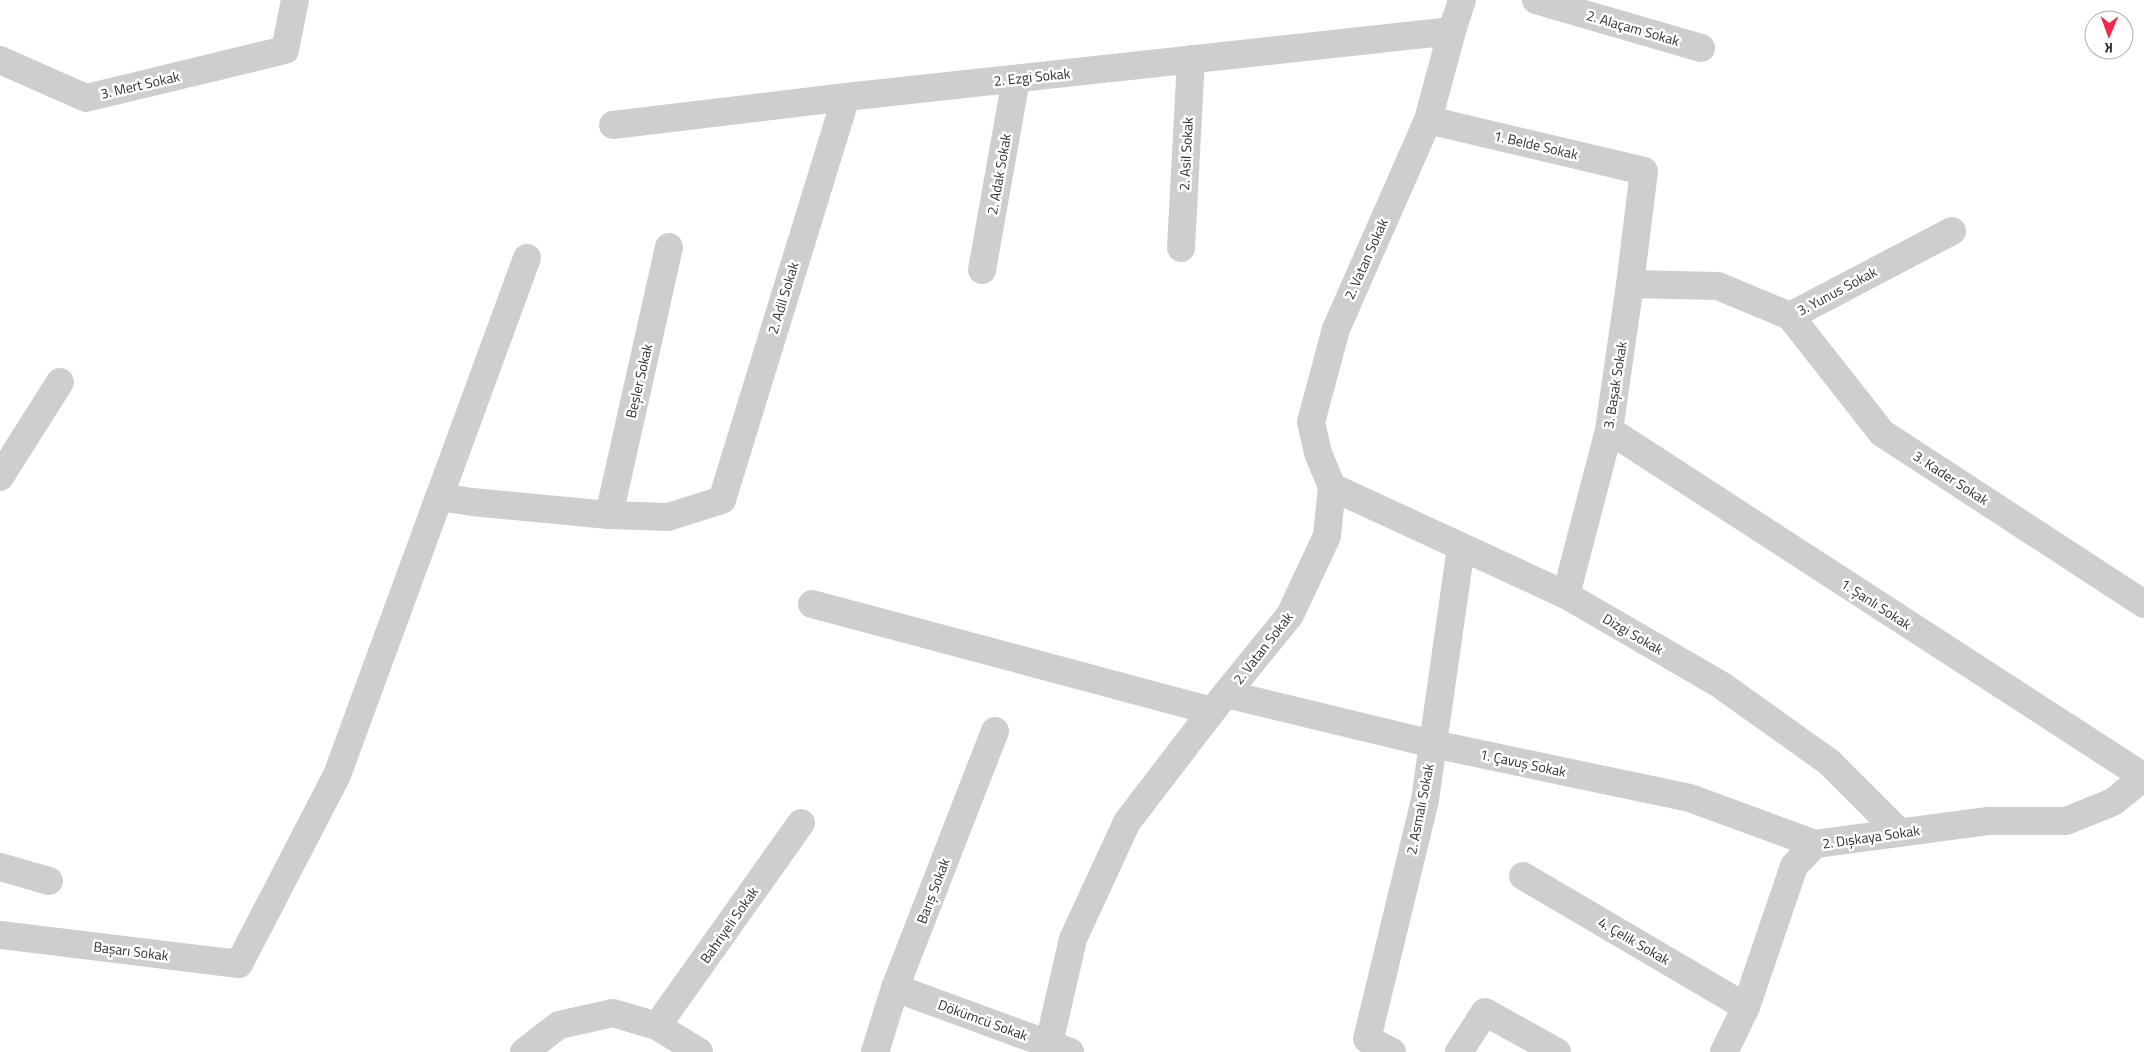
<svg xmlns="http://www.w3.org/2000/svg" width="2144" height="1052" font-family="'Titillium Web',sans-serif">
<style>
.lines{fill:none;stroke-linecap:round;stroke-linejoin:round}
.minor{stroke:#cecece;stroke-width:28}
.tertiary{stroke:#cecece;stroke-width:28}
.labels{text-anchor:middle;stroke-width:5;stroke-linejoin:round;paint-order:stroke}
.street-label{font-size:14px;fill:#313131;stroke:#fff}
</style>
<rect width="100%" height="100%" fill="#fff"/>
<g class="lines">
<g class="minor">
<polyline points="1536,0 1701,48"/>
<polyline points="0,60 86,98 285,50 295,0"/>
<polyline points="1428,120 1644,171 1630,284 1609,430 1566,595"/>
<polyline points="613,125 846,97 1452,31"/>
<polyline points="1181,248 1191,59"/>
<polyline points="982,270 1016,79"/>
<polyline points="1630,284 1718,286 1790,316 1952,231"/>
<polyline points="1790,316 1882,433 2144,604"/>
<polyline points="1609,430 2144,777"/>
<polyline points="0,477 60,382"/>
<polyline points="1332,487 1566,595 1721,685 1829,762 1900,833"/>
<polyline points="439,497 472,502 609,515 668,517 722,500 846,97"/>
<polyline points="609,515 669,247"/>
<polyline points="812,604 1212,711"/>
<polyline points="1226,694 1433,744 1690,798 1815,844"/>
<polyline points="0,867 49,881"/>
<polyline points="1523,876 1746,1007"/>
<polyline points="0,935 239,964 337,775 527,258"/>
<polyline points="895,988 1070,1052"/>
<polyline points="657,1026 801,823"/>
<polyline points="524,1052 559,1025 613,1013 657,1026 699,1052"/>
<polyline points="875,1052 895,988 995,731"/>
<polyline points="1047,1052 1073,939 1127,822 1212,711 1290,615 1327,536 1332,487 1318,453 1311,422 1336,329 1428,120 1452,31 1462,0"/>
<polyline points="1392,1052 1367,1039 1425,800 1461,547"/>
<polyline points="1459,1052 1485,1012 1557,1052"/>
</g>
<polyline class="tertiary" points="1724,1052 1746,1007 1794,866 1815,844 1988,821 2066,821 2113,802 2144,777"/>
</g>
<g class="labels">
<g class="street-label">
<text transform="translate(1633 28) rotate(16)" y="5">2. Alaçam Sokak</text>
<text transform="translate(1032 77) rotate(-6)" y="5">2. Ezgi Sokak</text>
<text transform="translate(140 85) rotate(-13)" y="5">3. Mert Sokak</text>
<text transform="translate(1536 145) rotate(13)" y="5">1. Belde Sokak</text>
<text transform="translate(1186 154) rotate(-87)" y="5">2. Asil Sokak</text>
<text transform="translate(999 174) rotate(-80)" y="5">2. Adak Sokak</text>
<text transform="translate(1366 259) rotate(-66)" y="5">2. Vatan Sokak</text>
<text transform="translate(1837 291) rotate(-28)" y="5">3. Yunus Sokak</text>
<text transform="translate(783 298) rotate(-73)" y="5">2. Adil Sokak</text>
<text transform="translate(639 381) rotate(-77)" y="5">Beşler Sokak</text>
<text transform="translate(1615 385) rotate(-81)" y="5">3. Başak Sokak</text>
<text transform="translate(1951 478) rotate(33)" y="5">3. Kader Sokak</text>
<text transform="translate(1876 604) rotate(33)" y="5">1. Şanlı Sokak</text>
<text transform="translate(1633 634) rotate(30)" y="5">Dizgi Sokak</text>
<text transform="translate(1263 648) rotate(-52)" y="5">2. Vatan Sokak</text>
<text transform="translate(1523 763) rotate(12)" y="5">1. Çavuş Sokak</text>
<text transform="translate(1420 809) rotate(-79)" y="5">2. Asmalı Sokak</text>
<text transform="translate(1871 837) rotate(-8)" y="5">2. Dışkaya Sokak</text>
<text transform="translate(933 891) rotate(-69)" y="5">Barış Sokak</text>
<text transform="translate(729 925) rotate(-55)" y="5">Bahriyeli Sokak</text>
<text transform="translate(1634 941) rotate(30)" y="5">4. Çelik Sokak</text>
<text transform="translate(131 951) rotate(7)" y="5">Başarı Sokak</text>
<text transform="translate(983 1020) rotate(20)" y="5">Dökümcü Sokak</text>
</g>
</g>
<g transform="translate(2109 35) rotate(181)"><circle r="24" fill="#ffffff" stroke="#adadad"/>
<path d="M0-4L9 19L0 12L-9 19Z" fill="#f52549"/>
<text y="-8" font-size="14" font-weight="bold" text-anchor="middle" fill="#313131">K</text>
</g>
</svg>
